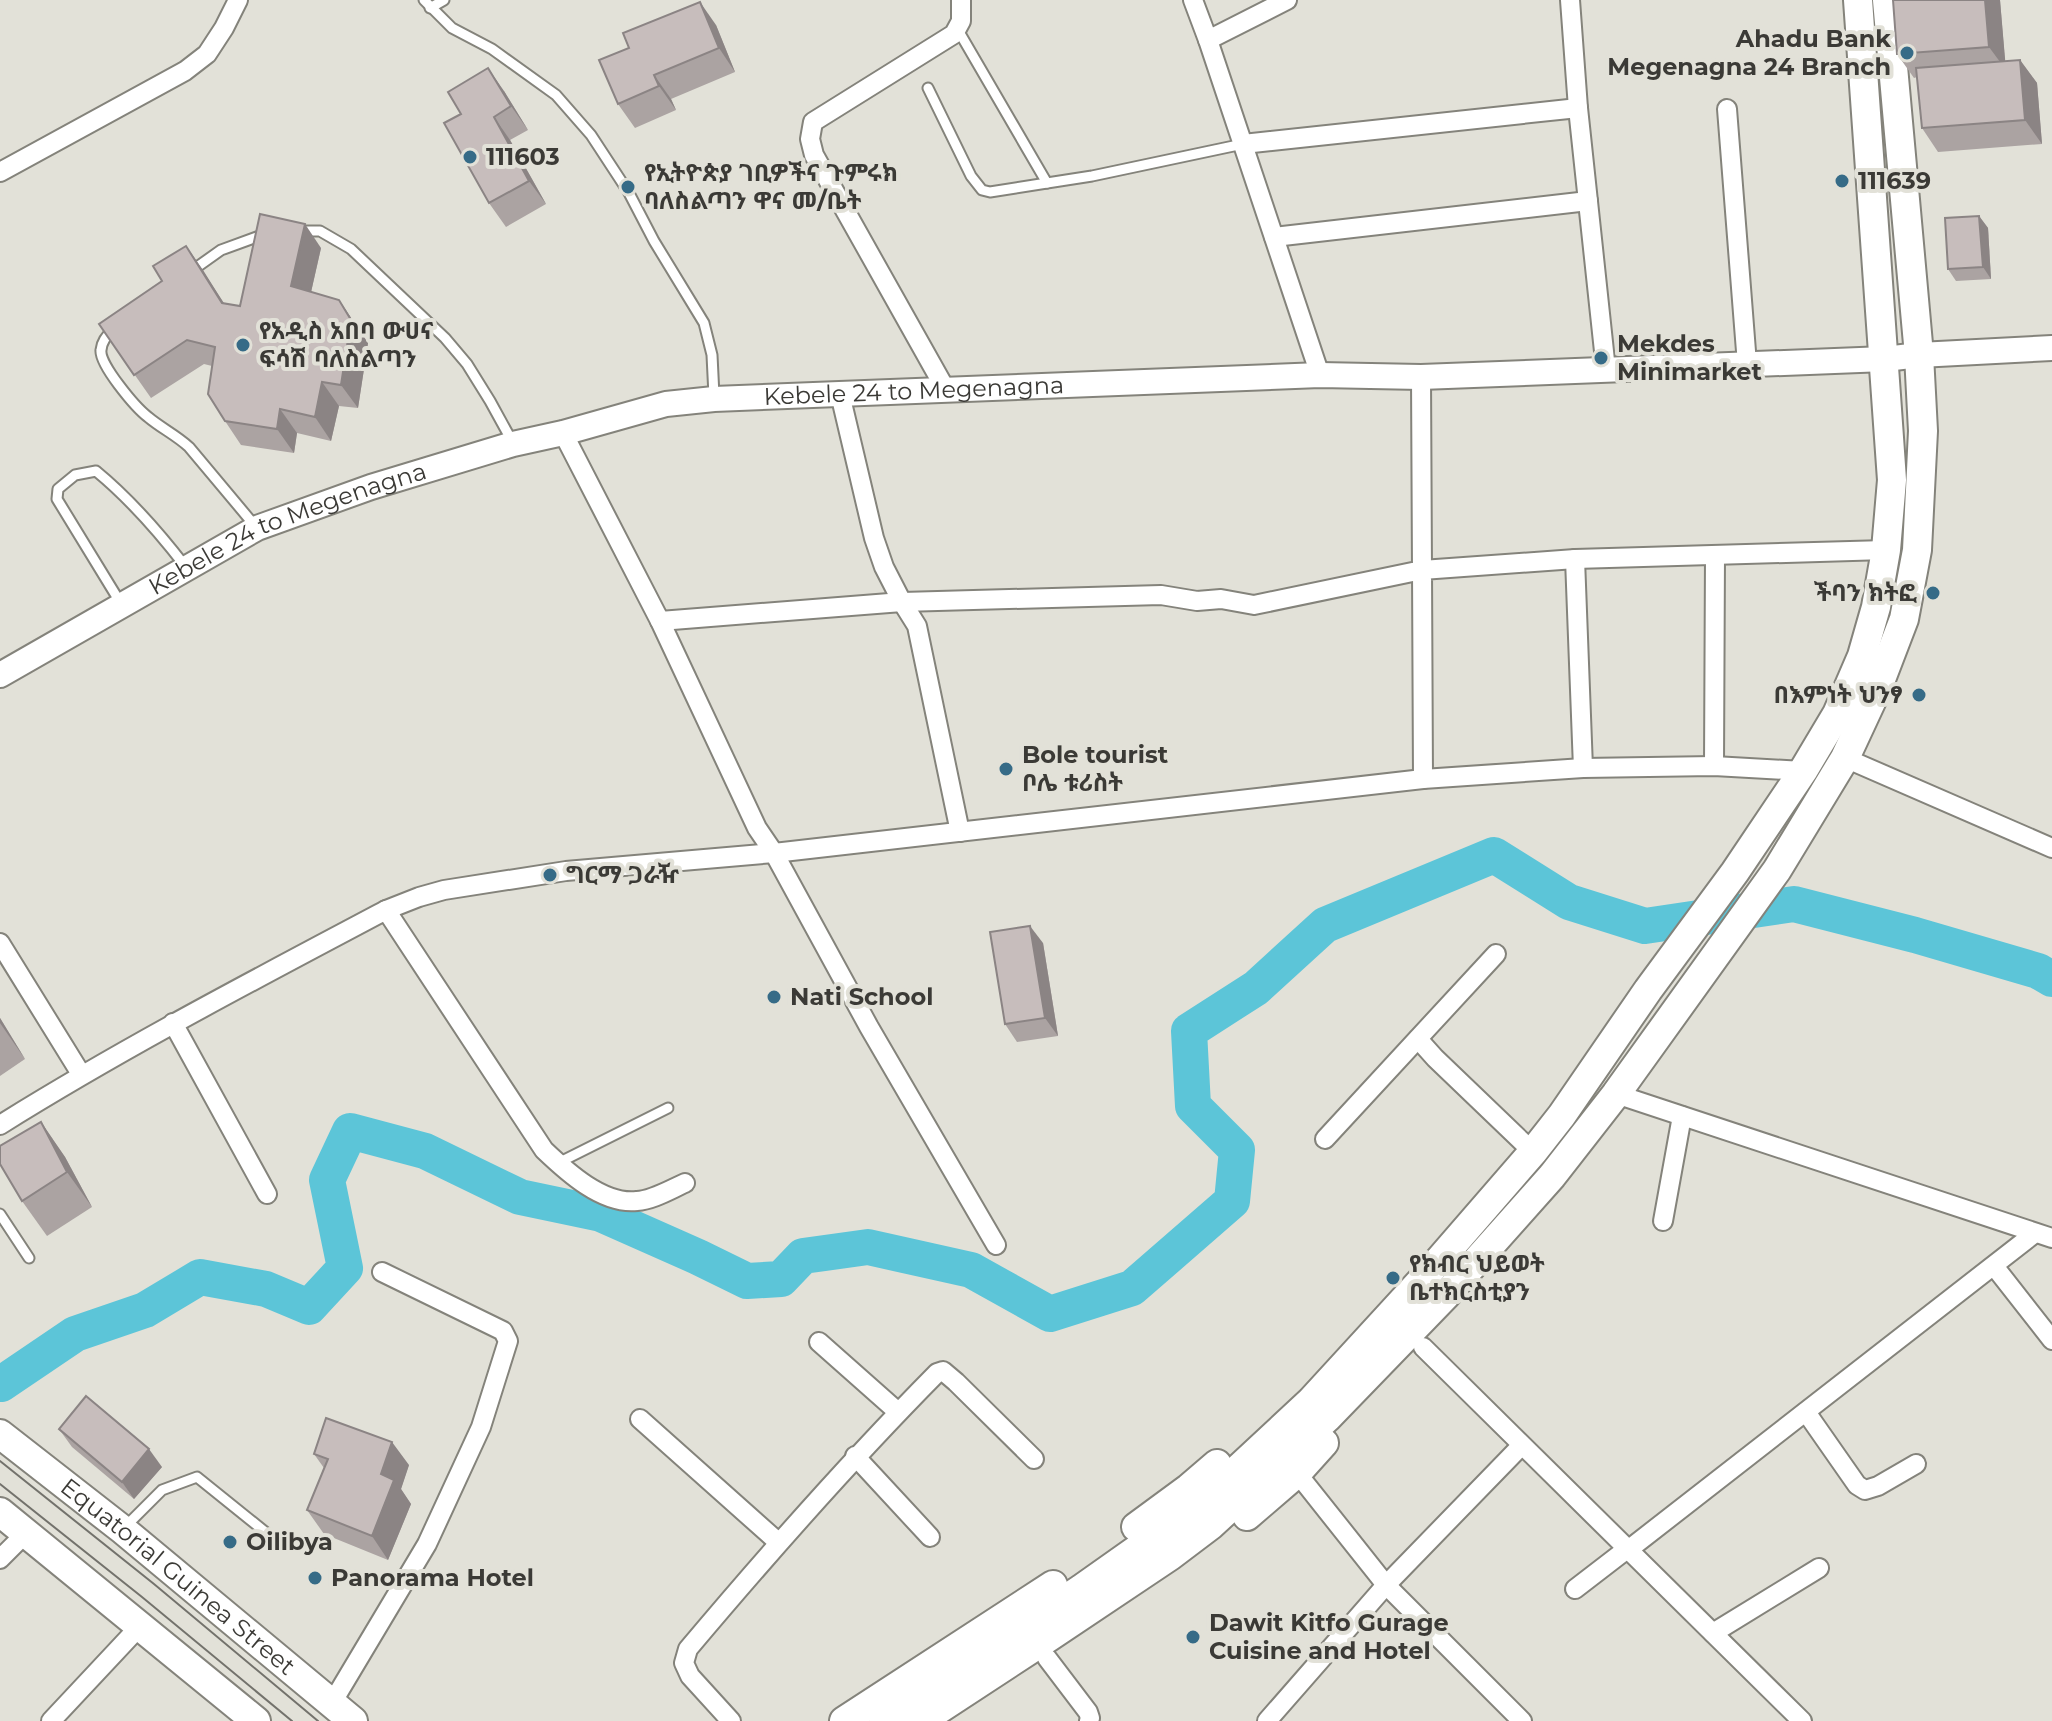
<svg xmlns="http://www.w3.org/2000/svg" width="2052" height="1721" font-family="Montserrat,'Noto Sans Ethiopic',sans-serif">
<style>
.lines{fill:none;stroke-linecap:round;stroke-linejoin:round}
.river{stroke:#5cc5d8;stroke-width:36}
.lane-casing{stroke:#84837b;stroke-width:13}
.street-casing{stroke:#84837b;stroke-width:22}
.secondary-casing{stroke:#84837b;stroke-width:28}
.primary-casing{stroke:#84837b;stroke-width:32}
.lane{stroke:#fff;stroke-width:9}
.street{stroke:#fff;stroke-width:18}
.secondary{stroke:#fff;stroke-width:24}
.primary{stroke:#fff;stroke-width:28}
.tram{stroke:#73726c;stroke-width:2}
.wall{fill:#aba3a2}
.shaded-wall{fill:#8b8484}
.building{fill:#c7bdbc;stroke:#8b8484;stroke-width:2}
.poi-dot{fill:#366b87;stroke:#e2e1d8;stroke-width:3}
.labels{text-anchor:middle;stroke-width:8;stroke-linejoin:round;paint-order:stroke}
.poi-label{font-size:24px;font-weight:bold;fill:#3b3a36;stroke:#e2e1d8;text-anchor:start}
.street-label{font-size:24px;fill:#3b3a36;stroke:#e2e1d8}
</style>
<rect width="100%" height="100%" fill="#e2e1d8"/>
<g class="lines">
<polyline class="river" points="1,1384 75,1334 145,1310 200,1277 266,1289 309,1307 345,1268 327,1180 350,1131 425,1151 520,1197 601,1214 698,1257 747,1281 781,1279 803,1256 868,1247 971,1270 1050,1314 1132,1288 1232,1201 1237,1150 1193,1106 1189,1031 1256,988 1325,925 1494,855 1569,902 1645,926 1794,904 1915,935 2038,971 2052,979"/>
<g class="lane-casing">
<g id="lane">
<polyline points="424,0 452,28 492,49 556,95 591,135 629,193 654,241 704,323 712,355 714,396"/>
<polyline points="430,8 444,0"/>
<polyline points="958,30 1047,183 1092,176 1243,144"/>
<polyline points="928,88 971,176 982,190 990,192 1047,183"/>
<polyline points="300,231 320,231 351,249 445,338 467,364 490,401 512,441"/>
<polyline points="190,272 221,250 265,234"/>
<path d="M114,328c-6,7 -12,12 -13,22 -2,14 34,57 47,67 13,11 28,18 41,30l67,80"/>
<path d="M120,602l-63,-103 1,-10 17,-14 21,-4c34,28 62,60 89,95"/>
<polyline points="558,1163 668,1108"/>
<polyline points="0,1214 29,1258"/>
<polyline points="125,1527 162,1490 197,1477 274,1539"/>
</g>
</g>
<g class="street-casing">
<g id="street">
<polyline points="1193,0 1208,40 1320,375"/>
<polyline points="1570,0 1578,108 1606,370"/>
<polyline points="1208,40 1287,0"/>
<polyline points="1727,109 1747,364"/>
<polyline points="1243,144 1578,108"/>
<polyline points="0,172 185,71 207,54 224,28 238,0"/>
<polyline points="1274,237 1588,201"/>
<polyline points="946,390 814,155 810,139 813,122 954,34 961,21 961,0"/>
<polyline points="840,394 874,538 884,567 902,602 917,626 960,832"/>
<polyline points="563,433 660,621 757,828 774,853 869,1027 996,1245"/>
<polyline points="1575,559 1583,768"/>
<polyline points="660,621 902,602 1161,595 1197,601 1221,599 1254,605 1422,570 1421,377"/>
<polyline points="1845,758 2052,848"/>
<polyline points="1714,766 1715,555"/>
<polyline points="1423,779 1422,570 1575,559 1886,550"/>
<path d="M386,910l158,240c23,22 59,55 93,51 16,-1 34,-12 48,-18"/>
<polyline points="0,943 81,1074"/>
<polyline points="173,1023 267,1194"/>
<polyline points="1418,1039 1435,1058 1533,1152"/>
<polyline points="1616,1094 2052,1238"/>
<path d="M0,1125c125,-78 256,-146 386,-215l33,-13 25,-7 122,-19 208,-18 649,-74 160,-11 131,-2 89,5"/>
<polyline points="1325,1139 1496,954"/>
<polyline points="1663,1221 1682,1116"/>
<polyline points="1994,1266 2052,1340"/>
<polyline points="819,1342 898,1412"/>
<polyline points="1423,1347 1802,1721"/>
<polyline points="1806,1412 1857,1485 1865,1490 1878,1486 1916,1464"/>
<polyline points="640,1419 778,1542"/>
<polyline points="855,1456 930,1537"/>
<polyline points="1297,1473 1386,1585 1522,1721"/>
<polyline points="1628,1550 2035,1233"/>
<polyline points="0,1559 26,1533"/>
<polyline points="1575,1589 1627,1549"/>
<polyline points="1713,1633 1819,1568"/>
<polyline points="1047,1658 1088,1712 1090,1718 1089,1721"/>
<polyline points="332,1703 427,1544 481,1427 508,1341 503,1331 382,1272"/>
<polyline points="51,1721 139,1627"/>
<path d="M731,1721l-41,-45 -6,-13 4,-14c80,-95 162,-188 249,-276l6,-2 13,11 78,77"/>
<polyline points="1267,1721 1386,1585 1521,1446"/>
</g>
</g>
<g class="secondary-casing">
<g id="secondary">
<path id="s1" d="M0,675l257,-147 114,-41 142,-43 50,-11 103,-29 48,-5 606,-24 101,2 464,-18 34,-4 133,-7"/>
</g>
</g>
<g class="primary-casing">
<g id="primary">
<path id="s2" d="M0,1434l123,96 230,191"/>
<polyline points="0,1512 256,1721"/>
<polyline points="1247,1516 1297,1473 1324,1443"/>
<polyline points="1136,1527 1189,1488 1217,1464"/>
<polyline points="844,1721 1053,1585"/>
<polyline points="884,1721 1081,1589 1197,1507 1311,1401 1422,1280 1533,1152 1562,1115 1648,990 1735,872 1803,771 1837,714 1862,656 1876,607 1886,550 1892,480 1858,0"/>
<polyline points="921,1721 1040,1643 1170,1556 1211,1525 1327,1418 1446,1295 1552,1176 1616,1094 1777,870 1845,758 1878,687 1904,619 1917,550 1923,431 1919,355 1887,0"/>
</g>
</g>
<use href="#lane" class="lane"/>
<use href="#street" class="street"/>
<use href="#secondary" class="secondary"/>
<use href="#primary" class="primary"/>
<g class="tram">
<polyline points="0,1461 154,1584 318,1721"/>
<polyline points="0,1484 142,1597 292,1721"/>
</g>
</g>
<g class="wall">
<polygon points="1893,0 2000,0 2005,61 2020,60 2037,83 2042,144 1938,152 1922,128 1917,77 1914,78 1897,54"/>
<polygon points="716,25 735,72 671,99 676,110 635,128 618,104"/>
<polygon points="504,91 528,130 510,140 546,204 506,227 489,203 461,114"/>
<polygon points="1979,216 1988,228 1991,279 1956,281 1948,269"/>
<polygon points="186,246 224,303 240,306 321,248 311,292 339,300 368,343 358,408 339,406 331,441 297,433 294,453 241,445 225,421 212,366 204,364 151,398 99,324 162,281"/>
<polygon points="1043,943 1058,1036 1017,1042 1005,1024"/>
<polygon points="0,1018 25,1059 0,1076"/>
<polygon points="41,1122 65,1157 92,1207 47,1236 22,1201"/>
<polygon points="59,1429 162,1467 134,1499 72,1447"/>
<polygon points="314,1454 409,1465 401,1489 411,1504 388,1560 324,1534 307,1510 324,1468"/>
</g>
<g class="shaded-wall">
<polygon points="1985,0 2000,0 2006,70 1989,47"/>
<polygon points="700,2 716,25 735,72 719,48"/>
<polygon points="2020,60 2037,83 2042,144 2025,120"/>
<polygon points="488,68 504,91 528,130 511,106"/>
<polygon points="654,75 671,99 676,110 659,86"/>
<polygon points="494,117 510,140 546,204 529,181"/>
<polygon points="1979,216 1988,228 1991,279 1983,267"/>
<polygon points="305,224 321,248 307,310 291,286"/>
<polygon points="186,246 203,270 238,326 222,303"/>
<polygon points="339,300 368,343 358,408 341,385"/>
<polygon points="322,382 339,406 331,441 315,417"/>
<polygon points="280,409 297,433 294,453 277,429"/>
<polygon points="1030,926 1043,943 1058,1036 1045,1018"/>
<polygon points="0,1018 25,1059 0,1023"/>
<polygon points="41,1122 65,1157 92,1207 67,1172"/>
<polygon points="392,1442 409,1465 401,1489 411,1504 388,1560 372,1536 381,1474"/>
<polygon points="149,1449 162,1467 134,1499 122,1482"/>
</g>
<g class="building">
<polygon points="1893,0 1985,0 1989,47 1897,54"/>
<polygon points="700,2 719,48 654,75 659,86 618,104 599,60 629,48 623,33"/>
<polygon points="2020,60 2025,120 1922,128 1916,68"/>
<polygon points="488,68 511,106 494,117 529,181 489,203 444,123 461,114 448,92"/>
<polygon points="260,214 305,224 291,286 339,300 351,320 341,385 322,382 315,417 280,409 277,429 225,421 208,394 215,347 187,340 134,375 99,324 162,281 153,266 186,246 222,303 240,306"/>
<polygon points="1979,216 1983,267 1948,269 1945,218"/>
<polygon points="1030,926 1045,1018 1005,1024 990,932"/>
<polygon points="41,1122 67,1172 22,1201 0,1164 0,1146"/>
<polygon points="86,1396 149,1449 122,1482 59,1429"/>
<polygon points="326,1418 392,1442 381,1474 394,1480 372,1536 307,1510 328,1459 314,1454"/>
</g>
<g class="poi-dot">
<circle cx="1907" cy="53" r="8"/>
<circle cx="470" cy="157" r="8"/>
<circle cx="1842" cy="181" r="8"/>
<circle cx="628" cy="187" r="8"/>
<circle cx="243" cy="345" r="8"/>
<circle cx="1601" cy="358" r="8"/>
<circle cx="1933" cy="593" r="8"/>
<circle cx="1919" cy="695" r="8"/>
<circle cx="1006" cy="769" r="8"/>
<circle cx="550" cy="875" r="8"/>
<circle cx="774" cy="997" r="8"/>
<circle cx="1393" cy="1278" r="8"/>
<circle cx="230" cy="1542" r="8"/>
<circle cx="315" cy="1578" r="8"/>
<circle cx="1193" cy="1637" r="8"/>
</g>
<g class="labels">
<g class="poi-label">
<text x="1891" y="47" text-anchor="end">Ahadu Bank<tspan x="1891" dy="28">Megenagna 24 Branch</tspan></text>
<text x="486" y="165">111603</text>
<text x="644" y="181">የኢትዮጵያ ገቢዎችና ጉምሩክ<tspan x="644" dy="28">ባለስልጣን ዋና መ/ቤት</tspan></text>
<text x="1858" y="189">111639</text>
<text x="259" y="339">የአዲስ አበባ ውሀና<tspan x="259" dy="28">ፍሳሽ ባለስልጣን</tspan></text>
<text x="1617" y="352">Mekdes<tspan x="1617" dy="28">Minimarket</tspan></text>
<text x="1917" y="601" text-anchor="end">ችባን ክትፎ</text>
<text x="1903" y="703" text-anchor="end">በእምነት ህንፃ</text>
<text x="1022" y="763">Bole tourist<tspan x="1022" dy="28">ቦሌ ቱሪስት</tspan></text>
<text x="566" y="883">ግርማ ጋራዥ</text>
<text x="790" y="1005">Nati School</text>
<text x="1409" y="1272">የክብር ህይወት<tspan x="1409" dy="28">ቤተክርስቲያን</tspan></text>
<text x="246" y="1550">Oilibya</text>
<text x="331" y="1586">Panorama Hotel</text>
<text x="1209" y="1631">Dawit Kitfo Gurage<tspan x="1209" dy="28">Cuisine and Hotel</tspan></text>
</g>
<g class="street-label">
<text dy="8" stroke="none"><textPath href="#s1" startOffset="972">Kebele 24 to Megenagna</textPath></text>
<text dy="8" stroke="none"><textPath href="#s1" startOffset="324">Kebele 24 to Megenagna</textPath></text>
<text dy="8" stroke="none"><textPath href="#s2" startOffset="228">Equatorial Guinea Street</textPath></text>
</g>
</g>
</svg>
